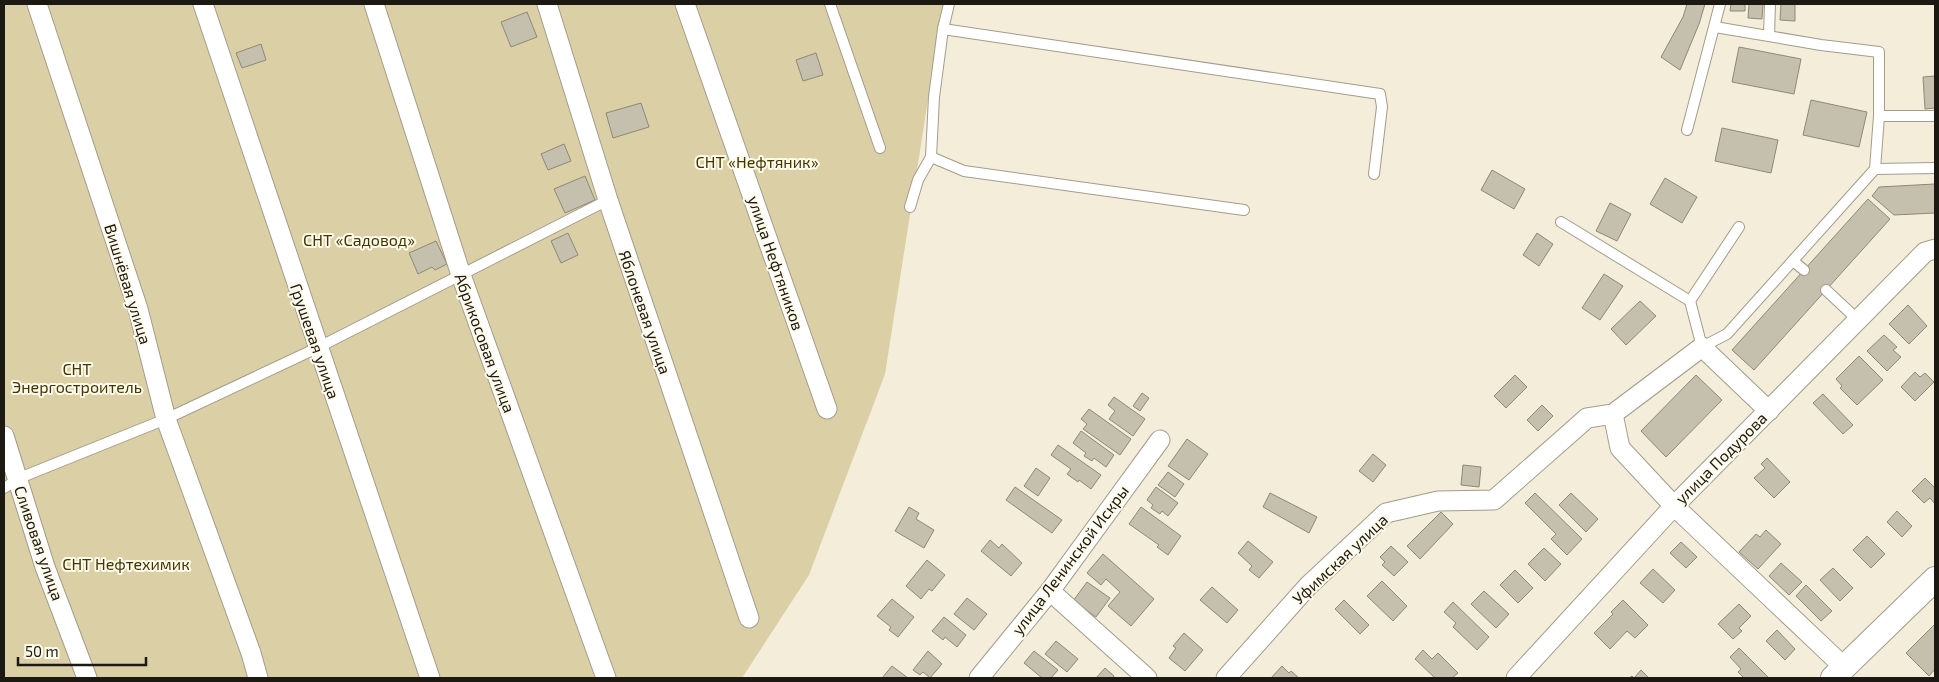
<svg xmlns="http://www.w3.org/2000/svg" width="1939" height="682" font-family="'Exo 2',sans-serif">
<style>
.green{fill:#dbcfa6}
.building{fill:#c5c0ae;stroke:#8e8977}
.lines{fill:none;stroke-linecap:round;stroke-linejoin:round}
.service-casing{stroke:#a29d8b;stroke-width:12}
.minor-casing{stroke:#a29d8b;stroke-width:21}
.tertiary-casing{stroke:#a29d8b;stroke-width:26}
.service{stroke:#fff;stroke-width:10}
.minor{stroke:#fff;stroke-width:19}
.tertiary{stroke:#fff;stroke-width:24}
.labels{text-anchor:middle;stroke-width:4;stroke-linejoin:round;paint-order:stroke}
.park-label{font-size:16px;fill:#423501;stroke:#fffbeb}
.street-label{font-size:16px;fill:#1b1912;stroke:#fffbeb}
</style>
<rect width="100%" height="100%" fill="#f3edda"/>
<polygon class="green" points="4,4 943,4 885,374 809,575 742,678 4,678"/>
<g class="building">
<polygon points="1687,4 1705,4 1699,24 1680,70 1661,57 1683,17"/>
<polygon points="1731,4 1745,4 1745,11 1730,11"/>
<polygon points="1749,4 1763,4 1762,19 1748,18"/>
<polygon points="1781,4 1795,4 1795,21 1780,20"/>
<polygon points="527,12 537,37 511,47 501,22"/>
<polygon points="261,44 266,60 242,68 236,53"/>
<polygon points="1739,47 1801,59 1794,94 1732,82"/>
<polygon points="816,53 823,75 803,81 796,60"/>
<polygon points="1935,76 1935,108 1925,109 1923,77"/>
<polygon points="1811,100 1867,112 1859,147 1803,135"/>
<polygon points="641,103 649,127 613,138 606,113"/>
<polygon points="1722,128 1778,140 1771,173 1715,161"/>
<polygon points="564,144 571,161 548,170 541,154"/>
<polygon points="1492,170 1525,189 1514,209 1481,190"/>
<polygon points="585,176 595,200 565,213 554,189"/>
<polygon points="1665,178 1697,197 1682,223 1650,204"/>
<polygon points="1935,184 1935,213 1894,215 1872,196 1879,187"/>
<polygon points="1868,199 1890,219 1754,370 1732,350"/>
<polygon points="1610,203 1631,214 1617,241 1596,231"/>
<polygon points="568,233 578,255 561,263 551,241"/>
<polygon points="1537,233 1553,244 1539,266 1523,255"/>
<polygon points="436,241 447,264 435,270 432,267 418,274 409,253"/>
<polygon points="1604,274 1623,286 1600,320 1582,308"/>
<polygon points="1640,301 1656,316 1626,345 1611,329"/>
<polygon points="1908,305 1927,326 1909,344 1889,324"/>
<polygon points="1884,335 1897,347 1893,350 1901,357 1887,371 1867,351"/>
<polygon points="1859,356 1883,380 1857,405 1840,388 1842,386 1836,379"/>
<polygon points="1915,372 1920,377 1925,373 1934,382 1915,401 1901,387"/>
<polygon points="1515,375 1527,387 1506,408 1494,396"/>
<polygon points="1696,375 1722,400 1666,457 1641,431"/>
<polygon points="1142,393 1149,398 1140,411 1133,406"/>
<polygon points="1823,394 1853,425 1843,434 1813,403"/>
<polygon points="1114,397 1145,419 1133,436 1109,419 1115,411 1108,405"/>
<polygon points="1542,405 1553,416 1538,431 1527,420"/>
<polygon points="1089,409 1131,439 1120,455 1083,429 1087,424 1081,419"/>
<polygon points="1081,431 1114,455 1106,467 1094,458 1092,461 1084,456 1086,453 1073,443"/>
<polygon points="1187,439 1208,454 1189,480 1168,466"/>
<polygon points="1058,445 1101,475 1091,489 1079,480 1078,482 1067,474 1071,469 1051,455"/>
<polygon points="1373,454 1386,465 1373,482 1359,471"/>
<polygon points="1767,458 1790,482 1774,498 1754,478 1765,468 1761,464"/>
<polygon points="1463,465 1481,467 1479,487 1461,485"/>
<polygon points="1036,468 1050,478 1038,496 1024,486"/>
<polygon points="1168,472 1184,484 1175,497 1158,485"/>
<polygon points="1925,478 1935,488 1935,504 1930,498 1924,503 1912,491"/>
<polygon points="1015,487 1062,520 1052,533 1006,500"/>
<polygon points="1156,487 1178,503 1168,516 1162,511 1160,514 1151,508 1153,505 1147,500"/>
<polygon points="1270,493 1317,517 1309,533 1263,507"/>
<polygon points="1535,493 1582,539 1567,555 1551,539 1556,534 1525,503"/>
<polygon points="1571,493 1598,519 1586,532 1559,505"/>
<polygon points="909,507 919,513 916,519 934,530 924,548 895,531"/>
<polygon points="1141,507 1181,536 1168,555 1157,547 1159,545 1129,524"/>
<polygon points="1897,511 1912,526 1902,537 1887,522"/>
<polygon points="1441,512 1453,524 1420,559 1407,546"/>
<polygon points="1766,530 1781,544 1758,569 1739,552 1756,534 1760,537"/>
<polygon points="1867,536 1885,554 1871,568 1853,550"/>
<polygon points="990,540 999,548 1002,544 1022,563 1011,576 981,551"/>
<polygon points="1248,541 1273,562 1259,578 1249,570 1252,566 1238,553"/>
<polygon points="1681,542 1697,557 1686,568 1670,553"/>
<polygon points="1391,546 1408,562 1394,576 1382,565 1385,562 1380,557"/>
<polygon points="1544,548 1561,564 1545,581 1528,564"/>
<polygon points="1103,554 1154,599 1131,626 1108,606 1120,592 1106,579 1101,585 1087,573"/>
<polygon points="927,560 945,575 932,591 929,589 921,599 906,586"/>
<polygon points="1781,563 1802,582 1789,595 1769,576"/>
<polygon points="1833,568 1853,588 1840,601 1820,580"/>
<polygon points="1653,569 1675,590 1663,603 1640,583"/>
<polygon points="1515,570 1533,588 1518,603 1500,585"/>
<polygon points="1382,581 1407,606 1393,621 1367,596"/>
<polygon points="1087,582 1110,598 1096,617 1073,601"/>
<polygon points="1806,585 1832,611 1821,621 1796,596"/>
<polygon points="1212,587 1238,610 1227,623 1200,600"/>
<polygon points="1484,591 1509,614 1496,628 1471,604"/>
<polygon points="967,598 987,614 974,630 954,614"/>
<polygon points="892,599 914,617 898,637 889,630 891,627 877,616"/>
<polygon points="1344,600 1369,625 1360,634 1335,609"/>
<polygon points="1623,600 1648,625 1635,638 1627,631 1610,649 1594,633 1613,614 1611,612"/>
<polygon points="1453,602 1489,637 1477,650 1453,627 1456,623 1444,612"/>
<polygon points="1739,604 1751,616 1739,628 1742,631 1733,639 1718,624"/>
<polygon points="944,617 966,635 957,647 945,637 943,640 932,631"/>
<polygon points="1935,624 1935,669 1929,676 1906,653"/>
<polygon points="1777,630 1795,649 1785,660 1766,641"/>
<polygon points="1184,633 1203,650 1185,671 1169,658 1176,648 1173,646"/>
<polygon points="1056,641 1078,659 1067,672 1045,654"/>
<polygon points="1739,648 1769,678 1744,678 1738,672 1741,669 1730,657"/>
<polygon points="1423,650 1432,659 1438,653 1458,673 1452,678 1435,678 1415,659"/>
<polygon points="928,651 942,664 930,678 923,672 920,675 913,670"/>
<polygon points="1034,651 1058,670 1051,678 1042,678 1024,663"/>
<polygon points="892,666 908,678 882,678"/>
<polygon points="1282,666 1289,673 1291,671 1299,678 1271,678"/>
<polygon points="1105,668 1114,676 1113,678 1096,678"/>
<polygon points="1641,670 1649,678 1629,678 1632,676 1634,678"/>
</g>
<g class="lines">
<g class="service-casing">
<g id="service">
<polyline points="830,4 880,148"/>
<polyline points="943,29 1380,94 1382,107 1374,174"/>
<polyline points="1769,35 1770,4"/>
<polyline points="1879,116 1935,116"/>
<polyline points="1687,130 1720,4"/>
<polyline points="931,157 964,171 1244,210"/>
<polyline points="1875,169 1935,168"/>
<polyline points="910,207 918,180 931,157 934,97 943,29 949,4"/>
<polyline points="1561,222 1690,301 1702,347 1727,334 1875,169 1879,116 1879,52 1821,45 1715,27"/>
<polyline points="1793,261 1804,270"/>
<polyline points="1826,290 1858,320"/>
<polyline points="1690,301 1739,227"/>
<polyline points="4,488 22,477 166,419 317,348 608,200"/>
</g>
</g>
<g class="minor-casing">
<g id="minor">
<polyline points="37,4 138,309 166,419 251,653 258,678"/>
<polyline points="203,4 430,678"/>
<polyline points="374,4 461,275 606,678"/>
<polyline points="547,4 608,200 749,618"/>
<polyline points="685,4 827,409"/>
<polyline points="1613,414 1620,448 1674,506 1844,667"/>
<polyline points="4,436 45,567 87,678"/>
<polyline points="1050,591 1147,678"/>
<polyline points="979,678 1050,591 1160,440"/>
<polyline points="1226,678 1308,586 1386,513 1438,501 1494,500 1587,418 1613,414 1702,347 1769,411"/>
<polyline points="1516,678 1674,506 1925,252 1935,249"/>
</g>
</g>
<g class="tertiary-casing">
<polyline id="tertiary" points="1833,678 1935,579"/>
</g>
<use href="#service" class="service"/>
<use href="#minor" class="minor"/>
<use href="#tertiary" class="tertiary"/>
</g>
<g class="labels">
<g class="park-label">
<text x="757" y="168">СНТ «Нефтяник»</text>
<text x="359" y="246">СНТ «Садовод»</text>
<text x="77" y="375">СНТ<tspan x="77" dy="18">Энергостроитель</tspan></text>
<text x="126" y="570">СНТ Нефтехимик</text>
</g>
<g class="street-label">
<text transform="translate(776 263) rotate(71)" y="6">улица Нефтяников</text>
<text transform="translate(128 284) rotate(73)" y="6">Вишнёвая улица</text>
<text transform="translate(645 312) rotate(71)" y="6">Яблоневая улица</text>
<text transform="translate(315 341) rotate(71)" y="6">Грушевая улица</text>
<text transform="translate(485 343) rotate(70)" y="6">Абрикосовая улица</text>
<text transform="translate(1721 458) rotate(-45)" y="6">улица Подурова</text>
<text transform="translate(39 543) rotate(71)" y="6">Сливовая улица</text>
<text transform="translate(1340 559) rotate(-43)" y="6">Уфимская улица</text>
<text transform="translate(1070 560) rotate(-53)" y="6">улица Ленинской Искры</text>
</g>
</g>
<rect width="1939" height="682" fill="none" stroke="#1b1912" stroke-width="10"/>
<path d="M18 657v8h128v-8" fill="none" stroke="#1b1912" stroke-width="2.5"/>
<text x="25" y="657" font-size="15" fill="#1b1912" stroke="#fffbeb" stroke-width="4" paint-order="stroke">50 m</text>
</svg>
